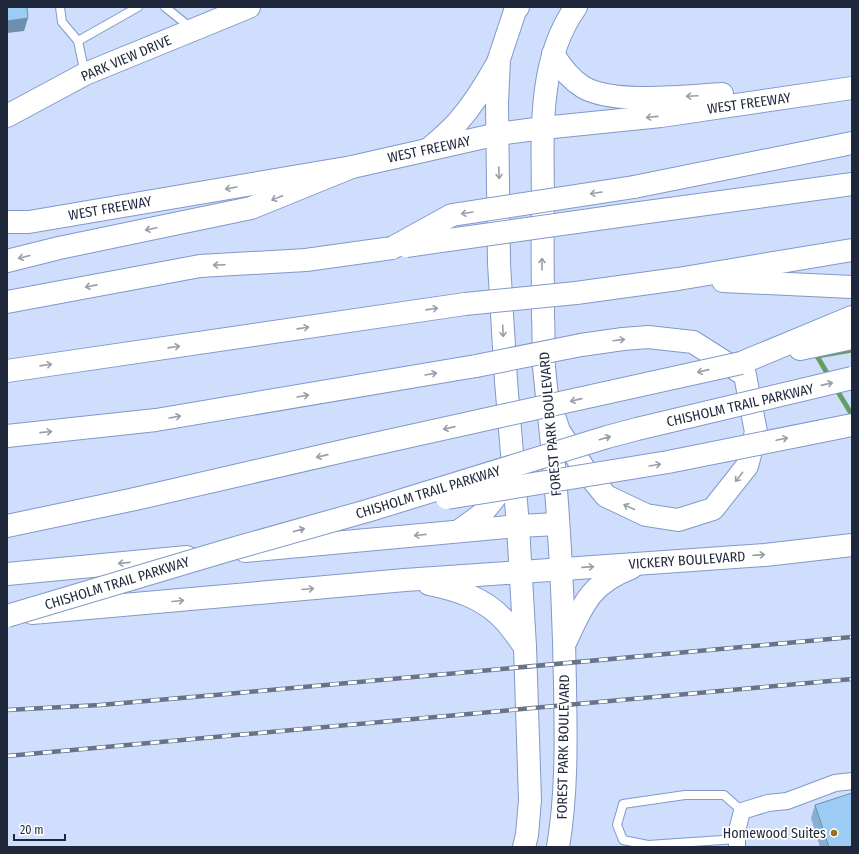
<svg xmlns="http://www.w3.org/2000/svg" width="859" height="854" font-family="'Fira Sans Condensed',sans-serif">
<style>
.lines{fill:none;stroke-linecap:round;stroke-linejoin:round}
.stream{stroke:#669c66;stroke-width:5}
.lane-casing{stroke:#8199c8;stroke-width:10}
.street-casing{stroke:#8199c8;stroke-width:18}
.secondary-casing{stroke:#8199c8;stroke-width:24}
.highway-casing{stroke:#8199c8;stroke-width:24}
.lane{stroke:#fff;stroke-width:8}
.street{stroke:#fff;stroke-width:16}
.secondary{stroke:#fff;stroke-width:22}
.highway{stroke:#fff;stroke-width:22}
.rail-casing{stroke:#67738b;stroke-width:4.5}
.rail{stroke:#fff;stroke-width:3;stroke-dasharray:9;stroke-linecap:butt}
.highway-bridge-casing{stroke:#8199c8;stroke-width:24;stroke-linecap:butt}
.highway-bridge{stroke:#fff;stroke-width:22}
.wall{fill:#86afd2}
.shaded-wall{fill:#6d8fab}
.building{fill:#9cccf4;stroke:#6d8fab}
.oneway{stroke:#9a9ea7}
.poi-dot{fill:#96721b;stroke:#fff;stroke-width:1.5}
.labels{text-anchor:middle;stroke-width:3.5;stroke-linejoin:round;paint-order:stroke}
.street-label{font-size:14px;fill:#1f283b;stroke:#fff}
.poi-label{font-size:14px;fill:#1f283b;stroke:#fff;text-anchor:end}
</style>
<rect width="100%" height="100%" fill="#cfdefd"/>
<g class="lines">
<g class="stream">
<polyline points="830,378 817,356 852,350"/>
<polyline points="835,387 852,415"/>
</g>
<g class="lane-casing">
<g id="lane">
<polyline points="60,7 62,22 78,41"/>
<polyline points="165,7 191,28"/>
<polyline points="85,74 78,41 138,7"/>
<polyline points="737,839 648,845 623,840 617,825 623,804 685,795 724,795 742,811"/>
</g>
</g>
<g class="street-casing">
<polyline id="street" points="737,847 737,831 742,811 768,803 787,801 835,783 852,781"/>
</g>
<g class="secondary-casing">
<g id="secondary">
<polyline points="518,7 515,11 499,59 497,103 499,263 506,381 518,526 525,647 530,800 527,835 524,847"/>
<path d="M553,54c8,13 17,25 30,33 30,18 104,9 139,7"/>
<polyline points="7,116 85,74 249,7"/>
<path d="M430,148c9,-8 19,-16 27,-25 16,-18 29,-39 40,-59"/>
<polyline points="7,222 29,222 352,167 498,134 543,128 661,116 852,88"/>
<polyline points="518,526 558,524"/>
<polyline points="521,572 765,555 852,545"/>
<path d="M566,641c17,-37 25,-58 65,-73"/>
<path d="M558,847c9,-53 8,-108 7,-161 -1,-66 -4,-131 -9,-196 -3,-41 -8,-82 -12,-123 -1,-17 0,-34 -1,-51 0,-37 -1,-74 0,-111 0,-65 -7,-143 33,-198"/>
</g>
</g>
<g class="highway-casing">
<g id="highway">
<polyline points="634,187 852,143"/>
<polyline points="640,213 852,184"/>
<polyline points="7,261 59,248 251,208 352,167"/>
<polyline points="723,281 852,287"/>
<polyline points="576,293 678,279 852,250"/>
<polyline points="7,302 200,266 306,260 392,248"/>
<polyline points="800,349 852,338"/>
<polyline points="741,363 852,317"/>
<polyline points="7,371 465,304"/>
<polyline points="547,395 559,431 587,473 606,496 646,515 678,520 713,509 747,466 756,432 745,375 693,342 648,337 623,339 581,345"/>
<polyline points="7,436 156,420 476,366"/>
<polyline points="7,526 135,499"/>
<polyline points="459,531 481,515 504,486 507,475"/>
<polyline points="245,551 518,526"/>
<polyline points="7,574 187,557"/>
<path d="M429,584c30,6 57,15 77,38 7,8 13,17 19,25"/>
<polyline points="32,613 405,580 521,572"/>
</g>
</g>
<use href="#lane" class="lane"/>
<use href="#street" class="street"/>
<use href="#secondary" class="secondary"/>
<use href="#highway" class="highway"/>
<g class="rail-casing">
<g id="rail">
<polyline points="7,710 100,705 227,694 852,637"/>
<polyline points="7,756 852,679"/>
</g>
</g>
<use href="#rail" class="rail"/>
<g class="highway-bridge-casing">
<g id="highway-bridge">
<polyline points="406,246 640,213"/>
<polyline points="392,248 452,215 634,187"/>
<polyline points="465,304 576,293"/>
<polyline points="476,366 581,345"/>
<polyline points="447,498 668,462 852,425"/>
<polyline points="135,499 352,449 741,363"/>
<polyline points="7,616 232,549 367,511 607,437 637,429 852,378"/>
</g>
</g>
<use href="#highway-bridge" class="highway-bridge"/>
</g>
<polygon class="wall" points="815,805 852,847 820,847 811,818"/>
<polygon class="shaded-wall" points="28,18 24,31 7,33 7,21"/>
<g class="building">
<polygon points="7,7 27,7 28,18 7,21"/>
<polygon points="852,793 852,847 829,847 815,805"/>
</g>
<defs><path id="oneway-shaft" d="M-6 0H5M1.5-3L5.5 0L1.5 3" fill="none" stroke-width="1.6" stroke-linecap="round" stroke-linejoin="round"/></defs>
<g class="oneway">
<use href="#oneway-shaft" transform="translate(692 96) rotate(177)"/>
<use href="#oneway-shaft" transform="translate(652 117) rotate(174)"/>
<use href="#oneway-shaft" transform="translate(499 173) rotate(88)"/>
<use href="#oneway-shaft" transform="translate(231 188) rotate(170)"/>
<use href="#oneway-shaft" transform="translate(596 193) rotate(171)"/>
<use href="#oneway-shaft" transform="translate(277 198) rotate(158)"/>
<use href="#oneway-shaft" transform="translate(467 213) rotate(171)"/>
<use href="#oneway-shaft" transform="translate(151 229) rotate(168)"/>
<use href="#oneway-shaft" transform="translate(24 257) rotate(166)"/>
<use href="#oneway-shaft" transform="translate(542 264) rotate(-90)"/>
<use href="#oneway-shaft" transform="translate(219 265) rotate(178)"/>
<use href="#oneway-shaft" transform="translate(91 286) rotate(169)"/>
<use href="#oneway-shaft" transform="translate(432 309) rotate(-8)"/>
<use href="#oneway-shaft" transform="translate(303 328) rotate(-8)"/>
<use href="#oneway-shaft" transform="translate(503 331) rotate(87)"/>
<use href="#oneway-shaft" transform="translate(619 340) rotate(-7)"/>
<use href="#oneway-shaft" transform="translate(174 347) rotate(-8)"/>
<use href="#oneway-shaft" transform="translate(46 365) rotate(-8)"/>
<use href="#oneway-shaft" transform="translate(703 371) rotate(167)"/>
<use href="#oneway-shaft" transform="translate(431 374) rotate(-10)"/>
<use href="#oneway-shaft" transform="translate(827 384) rotate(-13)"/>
<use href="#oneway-shaft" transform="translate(303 396) rotate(-10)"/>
<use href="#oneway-shaft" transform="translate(576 400) rotate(167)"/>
<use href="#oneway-shaft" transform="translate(175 417) rotate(-10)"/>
<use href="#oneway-shaft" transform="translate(449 428) rotate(167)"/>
<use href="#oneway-shaft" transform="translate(46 432) rotate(-6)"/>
<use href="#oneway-shaft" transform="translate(605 438) rotate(-16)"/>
<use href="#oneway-shaft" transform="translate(782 439) rotate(-12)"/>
<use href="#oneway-shaft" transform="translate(322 456) rotate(167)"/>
<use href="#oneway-shaft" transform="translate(655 465) rotate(-9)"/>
<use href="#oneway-shaft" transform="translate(739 477) rotate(128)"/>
<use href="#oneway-shaft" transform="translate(629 507) rotate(-155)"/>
<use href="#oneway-shaft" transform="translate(299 530) rotate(-16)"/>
<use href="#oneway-shaft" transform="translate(420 535) rotate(174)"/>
<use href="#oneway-shaft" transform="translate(759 555) rotate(-4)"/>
<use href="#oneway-shaft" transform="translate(124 563) rotate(174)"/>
<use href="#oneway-shaft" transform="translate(588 567) rotate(-4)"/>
<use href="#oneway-shaft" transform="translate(308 589) rotate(-5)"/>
<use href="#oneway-shaft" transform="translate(178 601) rotate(-5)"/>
</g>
<circle class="poi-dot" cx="834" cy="833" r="4"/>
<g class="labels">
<g class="street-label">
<text transform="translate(126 58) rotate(-23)" y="5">PARK VIEW DRIVE</text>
<text transform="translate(749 103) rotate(-8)" y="5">WEST FREEWAY</text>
<text transform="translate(429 149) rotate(-12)" y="5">WEST FREEWAY</text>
<text transform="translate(110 208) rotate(-10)" y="5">WEST FREEWAY</text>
<text transform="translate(740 405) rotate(-13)" y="5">CHISHOLM TRAIL PARKWAY</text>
<text transform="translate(550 424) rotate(-95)" y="5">FOREST PARK BOULEVARD</text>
<text transform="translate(428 492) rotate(-17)" y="5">CHISHOLM TRAIL PARKWAY</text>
<text transform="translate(687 560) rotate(-4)" y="5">VICKERY BOULEVARD</text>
<text transform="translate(117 583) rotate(-17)" y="5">CHISHOLM TRAIL PARKWAY</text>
<text transform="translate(563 747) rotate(-89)" y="5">FOREST PARK BOULEVARD</text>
</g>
<g class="poi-label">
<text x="826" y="838">Homewood Suites</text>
</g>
</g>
<rect width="859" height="854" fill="none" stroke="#1f283b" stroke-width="16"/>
<path d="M14 834v6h51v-6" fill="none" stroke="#1f283b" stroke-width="2"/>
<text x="20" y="834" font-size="12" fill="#1f283b" stroke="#ffffff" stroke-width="3" paint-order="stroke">20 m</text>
</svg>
